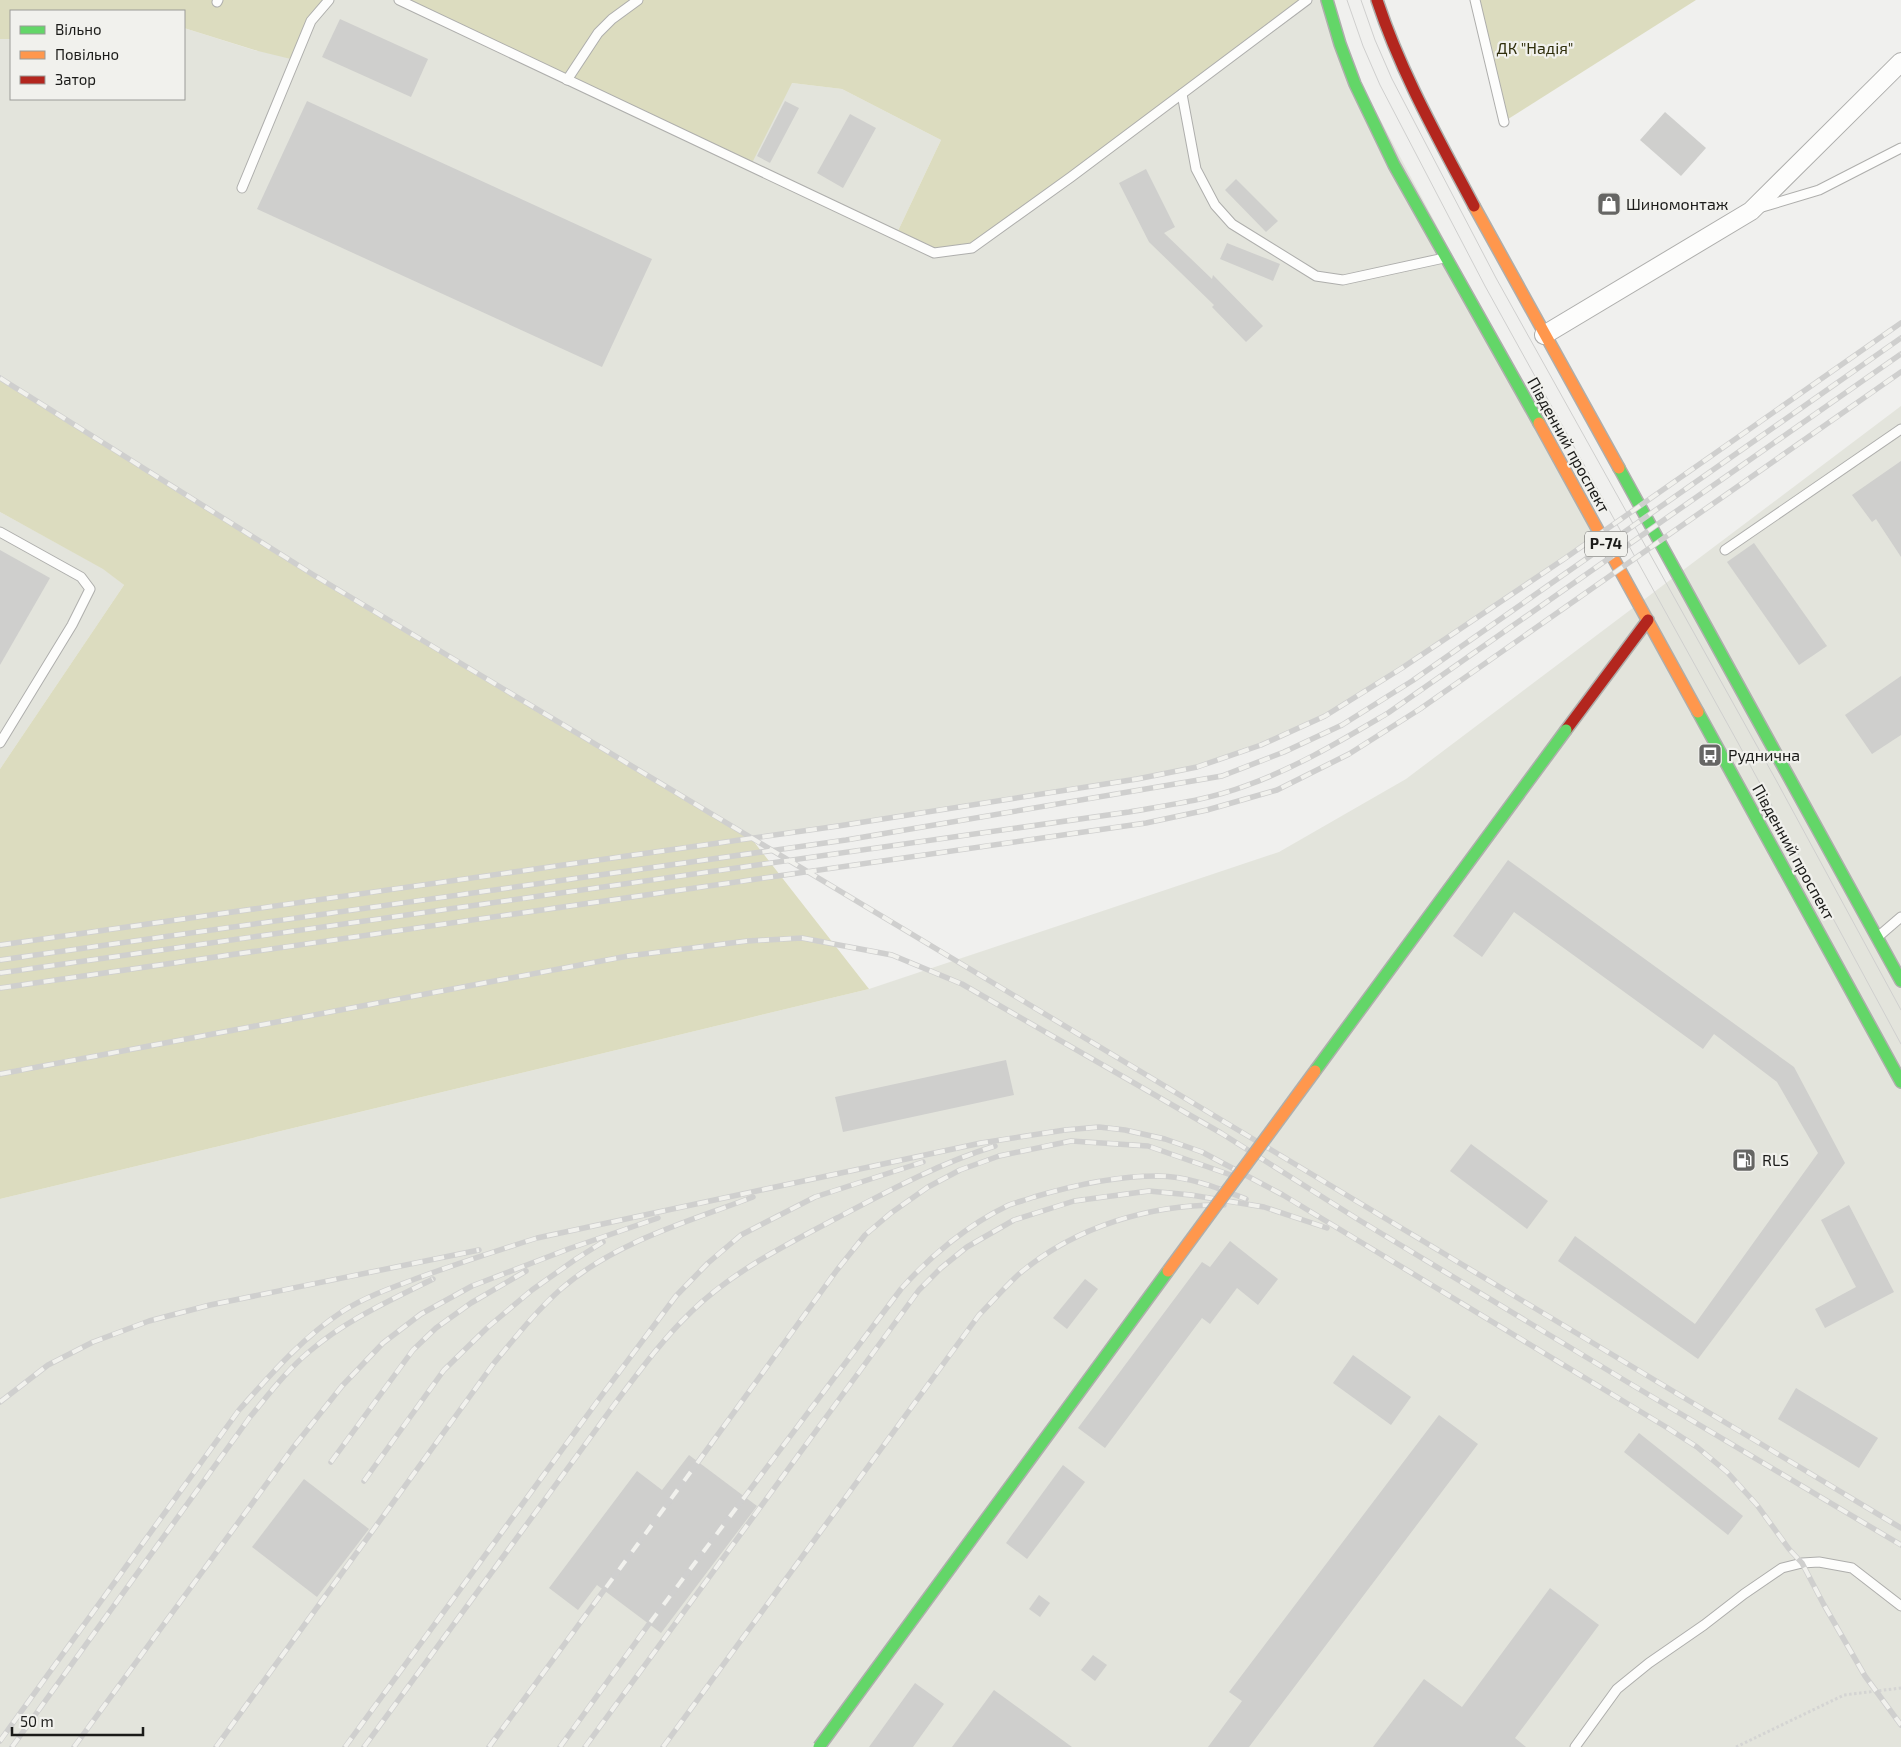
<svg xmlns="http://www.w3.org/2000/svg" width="1901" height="1747" font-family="'Exo 2',sans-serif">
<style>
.built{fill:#e3e4dc}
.green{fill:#dcdcbf}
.building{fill:#cfcfcd}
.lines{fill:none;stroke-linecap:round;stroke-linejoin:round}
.lane-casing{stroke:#aeaeac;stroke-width:11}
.street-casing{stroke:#aeaeac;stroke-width:20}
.fast-casing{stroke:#aeaeac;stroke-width:14}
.slow-casing{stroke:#aeaeac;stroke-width:14}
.jam-casing{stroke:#aeaeac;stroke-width:14}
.path{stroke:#d4d4d3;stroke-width:3;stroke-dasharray:2.5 2.5;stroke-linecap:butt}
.lane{stroke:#fdfdfc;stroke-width:9}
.street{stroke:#fdfdfc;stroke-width:18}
.fast{stroke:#63d668;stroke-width:11}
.slow{stroke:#ff974d;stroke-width:11}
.jam{stroke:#b3261e;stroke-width:11}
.tram{stroke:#cfcfce;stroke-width:1}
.rail-casing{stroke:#cfcfce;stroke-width:5.5}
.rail{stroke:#f1f1ed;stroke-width:4;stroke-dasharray:11;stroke-linecap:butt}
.fast-bridge-casing{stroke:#aeaeac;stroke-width:14;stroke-linecap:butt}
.slow-bridge-casing{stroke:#aeaeac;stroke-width:14;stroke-linecap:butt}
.fast-bridge{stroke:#63d668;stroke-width:11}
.slow-bridge{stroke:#ff974d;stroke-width:11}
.labels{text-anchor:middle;stroke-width:4.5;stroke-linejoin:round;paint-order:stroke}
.shield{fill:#f1f1ed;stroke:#5b5b59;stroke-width:1}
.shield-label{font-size:15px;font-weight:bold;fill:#1b1b19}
.park-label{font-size:16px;fill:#2f2e0b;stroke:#f1f1ed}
.poi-label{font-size:16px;fill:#1b1b19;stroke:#f1f1ed;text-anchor:start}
.street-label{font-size:16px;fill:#1b1b19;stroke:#f1f1ed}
</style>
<rect width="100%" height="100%" fill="#f0f0ee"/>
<g class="built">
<polygon points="329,0 399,0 792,83 842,89 941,140 896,235 1307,0 1327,0 1340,44 1601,534 1402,668 1325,716 1261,745 1197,767 1137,779 751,838 312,574 0,378 0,39 11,39 11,99 184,99 184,28 257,51 311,21"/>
<polygon points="1901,406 1901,1747 0,1747 0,1199 869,989 1279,852 1406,779"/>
<polygon points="0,512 104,569 124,585 0,769"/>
</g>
<g class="green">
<polygon points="0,0 329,0 311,21 295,60 258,51 184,28 184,11 11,11 11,39 0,39"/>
<polygon points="399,0 1307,0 972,248 934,253 896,235 941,140 842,89 792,83 750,167"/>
<polygon points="1476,0 1696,0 1505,121"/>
<polygon points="0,378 312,574 751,838 869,989 0,1199 0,769 124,585 103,569 0,512"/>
</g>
<g class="building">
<polygon points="340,19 428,59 411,97 322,57"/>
<polygon points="307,101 652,259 602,367 257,209"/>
<polygon points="785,101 799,108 770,163 757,156"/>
<polygon points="1665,112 1706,148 1681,176 1640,140"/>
<polygon points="850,114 876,128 843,188 817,173"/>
<polygon points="1146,169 1175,227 1164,233 1212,279 1213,275 1263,326 1246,342 1212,307 1214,305 1149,242 1119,183"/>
<polygon points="1236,179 1278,221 1266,232 1225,190"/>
<polygon points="1227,243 1280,264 1273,281 1220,259"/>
<polygon points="1901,461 1901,557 1876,519 1872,522 1852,495"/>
<polygon points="1754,543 1827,646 1799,665 1727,562"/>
<polygon points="0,550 50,578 0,665"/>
<polygon points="1901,676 1901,735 1872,754 1845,715"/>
<polygon points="1508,860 1794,1067 1845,1163 1698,1359 1558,1261 1575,1236 1695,1324 1818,1153 1777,1082 1714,1034 1703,1049 1514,912 1482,957 1453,936"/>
<polygon points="1006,1060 1014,1095 843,1132 835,1097"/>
<polygon points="1471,1144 1548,1201 1527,1229 1450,1171"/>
<polygon points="1849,1205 1894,1292 1825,1328 1815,1309 1856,1287 1821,1220"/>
<polygon points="1230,1241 1278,1279 1258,1305 1237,1288 1210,1324 1202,1318 1105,1448 1078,1428 1202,1262 1210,1267"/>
<polygon points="1085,1279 1098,1289 1067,1329 1053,1318"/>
<polygon points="1353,1355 1411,1397 1391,1425 1333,1383"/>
<polygon points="1796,1388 1878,1438 1859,1468 1778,1419"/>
<polygon points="1439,1415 1478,1444 1249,1747 1208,1747 1242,1701 1229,1692"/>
<polygon points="1639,1433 1743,1516 1728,1535 1624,1452"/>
<polygon points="689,1455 757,1506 661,1633 597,1585 578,1610 549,1588 637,1471 662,1490"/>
<polygon points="1063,1465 1085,1482 1027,1559 1006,1543"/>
<polygon points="304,1479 369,1529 317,1597 252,1547"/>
<polygon points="1550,1588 1599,1625 1515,1738 1526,1747 1373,1747 1424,1679 1462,1707"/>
<polygon points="1039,1595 1050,1603 1040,1617 1029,1609"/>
<polygon points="1093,1655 1107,1665 1095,1681 1081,1670"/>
<polygon points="915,1683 944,1704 913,1747 869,1747"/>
<polygon points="994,1690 1072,1747 952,1747"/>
</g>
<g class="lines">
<g class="lane-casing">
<g id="lane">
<polyline points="399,0 934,253 972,248 1071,177 1307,0"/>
<polyline points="1475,0 1504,122"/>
<polyline points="217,2 218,0"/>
<polyline points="567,80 598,33 612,19 638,0"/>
<polyline points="1182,94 1196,169 1215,205 1232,224 1316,276 1343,280 1444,258"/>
<polyline points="242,188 311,21 329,0"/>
<polyline points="1759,208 1819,190 1901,148"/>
<polyline points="0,532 81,577 90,589 72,625 0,743"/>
<polyline points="1725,550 1901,429"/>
<polyline points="1880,935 1901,917"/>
<polyline points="1575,1747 1617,1689 1649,1663 1704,1625 1744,1594 1782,1568 1802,1563 1819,1562 1852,1568 1901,1606"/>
</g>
</g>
<g class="street-casing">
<polyline id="street" points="1544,335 1751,211 1901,62"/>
</g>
<g class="fast-casing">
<g id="fast">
<polyline points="1327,0 1340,44 1355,84 1394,165 1539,423"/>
<polyline points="1619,468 1901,981"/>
<polyline points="1698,712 1901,1082"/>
</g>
</g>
<g class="slow-casing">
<g id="slow">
<polyline points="1474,206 1619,468"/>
<polyline points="1539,423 1698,712"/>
</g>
</g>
<g class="jam-casing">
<g id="jam">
<path d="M1377,0c24,73 61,138 97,206"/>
<polyline points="1566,730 1648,620"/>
</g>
</g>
<polyline class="path" points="1736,1747 1844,1695 1901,1688"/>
<use href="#lane" class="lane"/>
<use href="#street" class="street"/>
<use href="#fast" class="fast"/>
<use href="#slow" class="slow"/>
<use href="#jam" class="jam"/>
<g class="tram">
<polyline points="1347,0 1363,46 1380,85 1485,286 1737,741 1901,1044"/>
<polyline points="1361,0 1375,40 1392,79 1496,278 1776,780 1901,1010"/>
</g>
<g class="rail-casing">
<g id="rail">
<polyline points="0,378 312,574 1901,1528"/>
<polyline points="0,945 838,826 1137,779 1197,767 1261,745 1325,716 1402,668 1564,559 1901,323"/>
<polyline points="0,960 846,840 1222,776 1284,752 1342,725 1412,681 1901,338"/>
<path d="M0,973l1129,-161c39,-7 79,-12 116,-26 51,-18 97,-46 143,-73l513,-359"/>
<polyline points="0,988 1146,823 1207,810 1277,790 1349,754 1420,709 1901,372"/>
<polyline points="0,1074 628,956 747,941 802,938 892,955 962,984 1221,1133 1359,1220 1634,1386 1901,1545"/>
<polyline points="0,1402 48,1365 93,1342 149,1321 210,1305 479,1250"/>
<polyline points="331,1462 413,1350 436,1328 471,1303 526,1271"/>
<polyline points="364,1481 444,1370 488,1327 532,1290 576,1259 603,1242"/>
<path d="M0,1741l239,-331c32,-36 63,-72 104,-99 22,-14 48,-23 72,-32 41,-15 81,-28 122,-41l444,-95 84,-13 34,-3 26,3 40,9 37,13 81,43 383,232 31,20 30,25 30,33 32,44 13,14 22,42 41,71 36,49"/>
<path d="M12,1747l238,-330c19,-23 37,-47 60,-66 36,-31 81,-51 123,-72"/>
<polyline points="74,1747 292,1449 342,1386 383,1343 421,1314 472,1286 571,1248 658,1218"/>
<path d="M216,1747l278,-384c21,-25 42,-52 67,-74 54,-47 126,-67 192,-92"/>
<polyline points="345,1747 602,1395 676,1296 708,1263 741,1235 815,1197 923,1162"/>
<path d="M364,1747l250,-342c24,-32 48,-65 77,-93 42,-41 95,-67 146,-94 51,-27 103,-55 158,-72"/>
<polyline points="489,1747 698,1462 837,1270 865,1235 891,1213 928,1187 960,1170 999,1156 1071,1141 1148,1146 1231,1175"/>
<path d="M560,1747l89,-123 252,-335c29,-33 68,-65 108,-84 8,-3 17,-5 25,-8 40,-12 82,-21 124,-21 30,0 60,12 88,23"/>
<polyline points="585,1747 919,1290 941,1268 967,1247 1014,1220 1074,1201 1149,1191 1191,1195 1264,1207 1327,1228"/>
<path d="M663,1747l316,-432c13,-13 26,-28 40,-41 57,-48 132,-70 205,-69"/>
</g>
</g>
<use href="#rail" class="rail"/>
<g class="fast-bridge-casing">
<g id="fast-bridge">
<polyline points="1315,1071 1566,730"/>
<polyline points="819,1747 1168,1271"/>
</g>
</g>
<g class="slow-bridge-casing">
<polyline id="slow-bridge" points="1168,1271 1315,1071"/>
</g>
<use href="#fast-bridge" class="fast-bridge"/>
<use href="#slow-bridge" class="slow-bridge"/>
</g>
<defs>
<g id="shop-square" transform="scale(1.25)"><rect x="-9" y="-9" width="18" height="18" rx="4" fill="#666664" stroke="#f1f1ed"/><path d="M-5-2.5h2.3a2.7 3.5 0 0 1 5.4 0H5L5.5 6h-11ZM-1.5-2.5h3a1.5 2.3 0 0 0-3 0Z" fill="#fff"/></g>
<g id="bus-square" transform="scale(1.25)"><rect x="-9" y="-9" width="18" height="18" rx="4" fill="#666664" stroke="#f1f1ed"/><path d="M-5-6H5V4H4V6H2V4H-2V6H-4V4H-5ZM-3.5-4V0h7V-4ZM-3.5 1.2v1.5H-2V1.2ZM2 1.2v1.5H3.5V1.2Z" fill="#fff"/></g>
<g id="fuel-square" transform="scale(1.25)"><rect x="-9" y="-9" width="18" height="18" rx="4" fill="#666664" stroke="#f1f1ed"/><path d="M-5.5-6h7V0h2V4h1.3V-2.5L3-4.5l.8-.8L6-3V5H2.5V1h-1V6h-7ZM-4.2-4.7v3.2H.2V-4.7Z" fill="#fff"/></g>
</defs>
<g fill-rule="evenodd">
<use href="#shop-square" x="1609" y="204"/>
<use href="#bus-square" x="1710" y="755"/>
<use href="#fuel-square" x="1744" y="1160"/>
</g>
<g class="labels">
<rect class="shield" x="1585" y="531.5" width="42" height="25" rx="4"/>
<g class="shield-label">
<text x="1606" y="549">Р-74</text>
</g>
<g class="park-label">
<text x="1535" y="54">ДК "Надія"</text>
</g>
<g class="poi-label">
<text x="1626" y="210">Шиномонтаж</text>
<text x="1728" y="761">Руднична</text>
<text x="1762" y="1166">RLS</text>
</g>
<g class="street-label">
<text transform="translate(1569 445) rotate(61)" y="6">Південний проспект</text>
<text transform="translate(1794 852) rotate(61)" y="6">Південний проспект</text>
</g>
</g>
<rect x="10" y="10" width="175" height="90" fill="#f1f1ed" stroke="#9b9b98"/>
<rect x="20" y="26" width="25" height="8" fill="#63d668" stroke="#9b9b98"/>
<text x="55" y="35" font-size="15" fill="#1b1b19">Вільно</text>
<rect x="20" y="51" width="25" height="8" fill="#ff974d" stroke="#9b9b98"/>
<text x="55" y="60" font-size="15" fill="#1b1b19">Повільно</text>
<rect x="20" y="76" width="25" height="8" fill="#b3261e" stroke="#9b9b98"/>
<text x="55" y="85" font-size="15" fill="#1b1b19">Затор</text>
<path d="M12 1727v8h131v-8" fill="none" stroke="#1b1b19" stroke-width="2.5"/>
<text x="20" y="1727" font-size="15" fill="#1b1b19" stroke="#f1f1ed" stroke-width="4" paint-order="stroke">50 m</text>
</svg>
